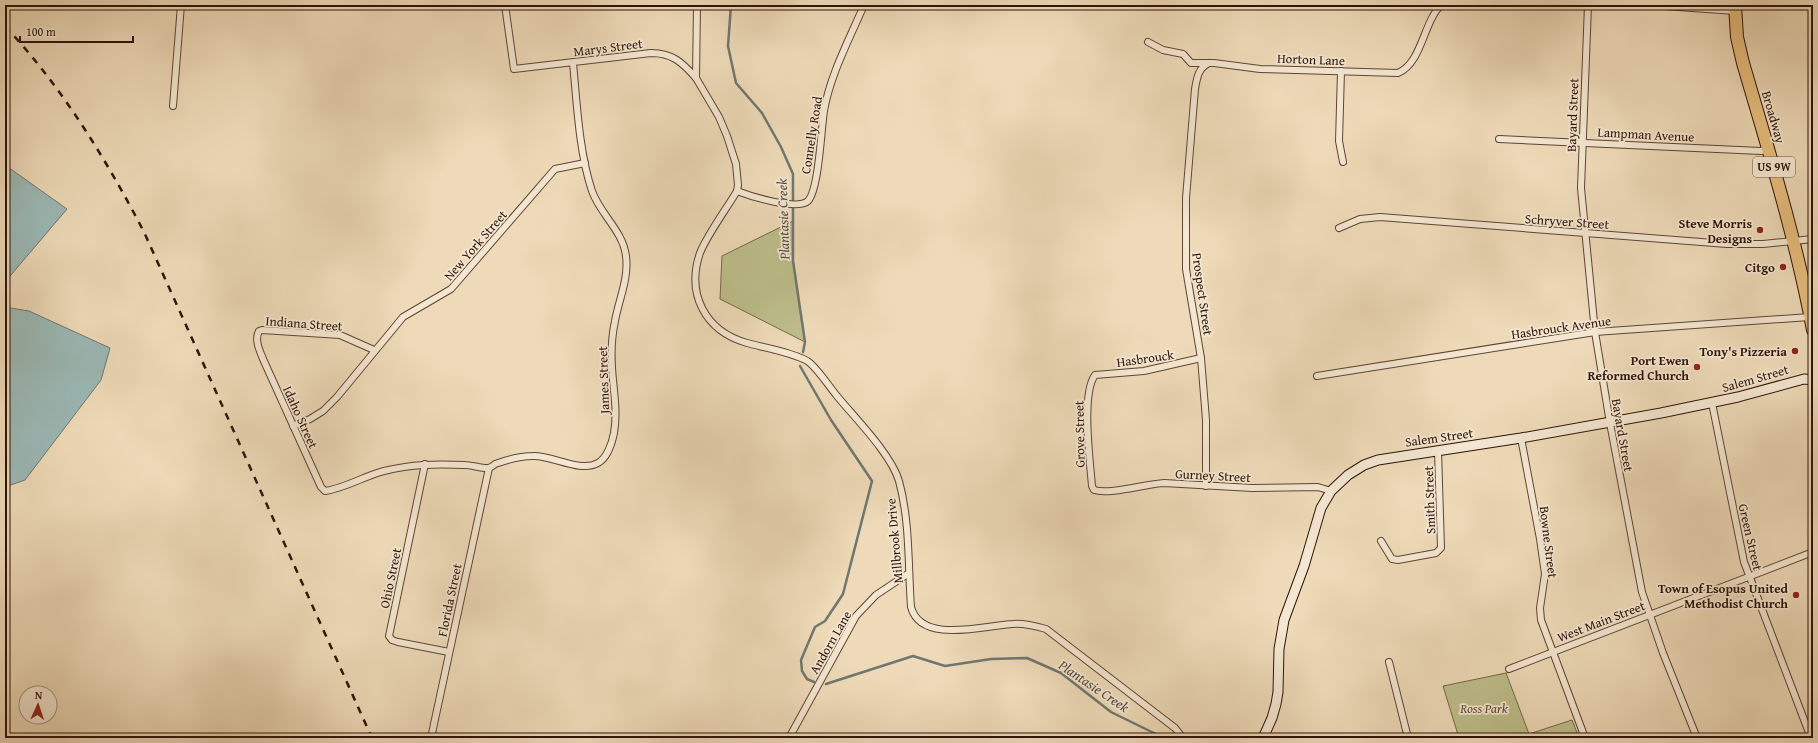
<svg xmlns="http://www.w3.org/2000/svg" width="1818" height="743" font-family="'Gentium Book Plus',serif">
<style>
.green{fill:#bdbe8b;stroke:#76684a}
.water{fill:#9bb9b6;stroke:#6f7770}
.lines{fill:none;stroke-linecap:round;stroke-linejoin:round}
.stream{stroke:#6f7770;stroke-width:2.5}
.street-casing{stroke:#5e4534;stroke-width:8}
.secondary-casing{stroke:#2e1308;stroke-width:11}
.highway-casing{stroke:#2e1308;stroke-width:14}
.street{stroke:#f4e7d1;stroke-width:6}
.secondary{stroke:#f4e7d1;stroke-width:9}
.highway{stroke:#e7bd7c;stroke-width:12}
.rail{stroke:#2e1308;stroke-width:2.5;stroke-dasharray:7 7;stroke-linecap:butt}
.poi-dot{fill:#8f2418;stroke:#f4e7d1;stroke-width:1.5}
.labels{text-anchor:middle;stroke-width:3.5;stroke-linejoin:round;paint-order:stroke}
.shield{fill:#f4e7d1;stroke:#695344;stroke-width:1}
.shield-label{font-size:12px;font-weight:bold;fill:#2e1308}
.street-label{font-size:13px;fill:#2e1308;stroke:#f4e7d1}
.poi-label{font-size:13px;font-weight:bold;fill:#2e1308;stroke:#f4e7d1;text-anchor:end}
.park-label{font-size:13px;font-style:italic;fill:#59462f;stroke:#f4e7d1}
.water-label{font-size:14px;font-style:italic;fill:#544d45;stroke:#f4e7d1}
</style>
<rect width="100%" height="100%" fill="#eedab8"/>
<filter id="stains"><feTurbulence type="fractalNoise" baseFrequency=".005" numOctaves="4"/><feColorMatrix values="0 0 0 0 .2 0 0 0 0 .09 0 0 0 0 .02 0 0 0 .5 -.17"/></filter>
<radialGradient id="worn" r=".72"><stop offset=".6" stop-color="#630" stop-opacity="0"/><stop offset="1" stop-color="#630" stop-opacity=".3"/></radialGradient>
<g class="green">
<polygon points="793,221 793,261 805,342 720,299 722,256"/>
<polygon points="1506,673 1529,734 1572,720 1579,738 1459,738 1443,686"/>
</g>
<g class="water">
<polygon points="5,165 67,209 5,282"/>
<polygon points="5,307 29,311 110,348 101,380 25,480 5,487"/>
</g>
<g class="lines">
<g class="stream">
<polyline points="731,5 728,46 736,83 762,113 781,147 793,174 793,261 805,342 803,352"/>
<polyline points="800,366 831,420 872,481 843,594 825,621 815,627 801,660 802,671 807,679 814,682"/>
<polyline points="826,684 913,656 945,666 991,659 1027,658 1061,673 1111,712 1164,738"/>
</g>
<g class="street-casing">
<g id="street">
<path d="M505,5l9,64 137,-16c21,0 31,9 45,25"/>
<path d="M697,5l-1,73 23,39 8,19 9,28 2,21 -1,6c-10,17 -30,44 -37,62 -14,41 5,78 47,90 14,4 53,11 63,20 10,9 18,22 27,33 18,22 54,58 62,85 11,40 9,84 12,126 10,38 75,18 102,17 11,-1 22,2 33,5l129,99 8,10"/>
<polyline points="1588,5 1581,188 1595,332 1610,423 1642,592 1663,653 1697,738"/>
<polyline points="1650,5 1735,11"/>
<path d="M1148,42l15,8 20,4 8,9h23l46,6 138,4c24,-10 25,-50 43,-68"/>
<polyline points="1341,71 1339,141 1343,162"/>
<polyline points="173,106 181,5"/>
<polyline points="1499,139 1761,151 1768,149"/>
<path d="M737,191c13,5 60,20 71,10 11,-12 13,-71 16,-90 6,-36 26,-73 40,-106"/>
<polyline points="1339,228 1360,219 1380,217 1727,244 1763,244 1813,239"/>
<path d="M374,350l-34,-15 -78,-5 -3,1c-5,9 1,20 4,28l58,128 4,4c21,-3 39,-15 59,-20 28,-7 52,-7 81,-6 6,0 19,4 24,3 0,0 6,-3 6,-4 11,-4 26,-8 38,-8 19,-1 47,17 65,7 9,-5 14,-20 16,-30 4,-23 -1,-44 -2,-66 -1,-15 0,-32 3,-46 4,-22 14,-43 11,-65 -3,-25 -26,-42 -34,-65 -13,-39 -15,-87 -19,-128"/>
<path d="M1201,358l-57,13 -49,4c-14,19 -5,86 -3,111l2,4c16,5 51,-6 70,-7l88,5 66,-1 13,4"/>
<polyline points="1317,376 1595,332 1810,317"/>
<polyline points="1712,403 1744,562 1811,738"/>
<polyline points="293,426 310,419 323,411 337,397 403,317 451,289 555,169 585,163"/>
<polyline points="1521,438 1540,539 1545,574 1540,608 1541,620 1585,738"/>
<polyline points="425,464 389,636 392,640 398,642 449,652"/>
<path d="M1206,486v-66l-5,-62 -15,-89v-71l9,-109c2,-11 3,-21 14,-26"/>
<polyline points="1381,541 1392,559 1398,560 1436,553 1441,548 1438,451"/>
<polyline points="1389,662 1408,738"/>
<polyline points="1509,669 1813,552"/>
<polyline points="431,738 489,468"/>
<polyline points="789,738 856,616 876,595 909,573"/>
</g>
</g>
<g class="secondary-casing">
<polyline id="secondary" points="1263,738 1272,718 1276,704 1278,692 1279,649 1284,620 1304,566 1321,508 1331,491 1348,475 1364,465 1378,460 1521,438 1661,413 1738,397 1804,379 1813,380"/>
</g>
<g class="highway-casing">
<path id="highway" d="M1735,5l2,32 6,26c26,89 53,176 70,267"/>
</g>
<use href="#street" class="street"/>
<use href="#secondary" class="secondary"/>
<use href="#highway" class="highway"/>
<path class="rail" d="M5,26c57,61 101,133 139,206l228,506"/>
</g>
<g class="poi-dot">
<circle cx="1760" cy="230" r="4"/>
<circle cx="1783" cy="267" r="4"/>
<circle cx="1795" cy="351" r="4"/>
<circle cx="1697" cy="367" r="4"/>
<circle cx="1796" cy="595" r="4"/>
</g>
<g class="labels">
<rect class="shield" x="1753" y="157" width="42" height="20" rx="3"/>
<g class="shield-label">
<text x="1774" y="171">US 9W</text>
</g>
<g class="street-label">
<text transform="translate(608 47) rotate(-7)" y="5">Marys Street</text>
<text transform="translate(1311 59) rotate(2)" y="5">Horton Lane</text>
<text transform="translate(1572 115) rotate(-88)" y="5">Bayard Street</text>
<text transform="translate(1774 117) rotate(74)" y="5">Broadway</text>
<text transform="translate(1646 134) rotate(3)" y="5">Lampman Avenue</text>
<text transform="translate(811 135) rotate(-81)" y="5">Connelly Road</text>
<text transform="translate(1567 221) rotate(4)" y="5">Schryver Street</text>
<text transform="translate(475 245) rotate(-49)" y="5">New York Street</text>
<text transform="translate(1203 294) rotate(82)" y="5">Prospect Street</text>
<text transform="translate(304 323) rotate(4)" y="5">Indiana Street</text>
<text transform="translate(1561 327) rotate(-8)" y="5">Hasbrouck Avenue</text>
<text transform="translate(1145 358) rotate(-8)" y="5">Hasbrouck</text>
<text transform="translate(1755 378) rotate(-16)" y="5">Salem Street</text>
<text transform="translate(603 380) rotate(-92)" y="5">James Street</text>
<text transform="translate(301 417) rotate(66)" y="5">Idaho Street</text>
<text transform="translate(1079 434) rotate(-91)" y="5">Grove Street</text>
<text transform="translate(1623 435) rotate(80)" y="5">Bayard Street</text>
<text transform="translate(1439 437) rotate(-8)" y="5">Salem Street</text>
<text transform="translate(1213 475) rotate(3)" y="5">Gurney Street</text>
<text transform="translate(1429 500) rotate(-92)" y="5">Smith Street</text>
<text transform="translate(1751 537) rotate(77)" y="5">Green Street</text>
<text transform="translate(894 541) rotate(-95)" y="5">Millbrook Drive</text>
<text transform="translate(1549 542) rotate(83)" y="5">Bowne Street</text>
<text transform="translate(390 578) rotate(-78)" y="5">Ohio Street</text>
<text transform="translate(449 600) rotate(-78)" y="5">Florida Street</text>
<text transform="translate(1601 621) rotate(-21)" y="5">West Main Street</text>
<text transform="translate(830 642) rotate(-60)" y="5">Andorn Lane</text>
</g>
<g class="poi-label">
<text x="1752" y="228">Steve Morris<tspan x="1752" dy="15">Designs</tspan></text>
<text x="1775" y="272">Citgo</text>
<text x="1787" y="356">Tony's Pizzeria</text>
<text x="1689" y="365">Port Ewen<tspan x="1689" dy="15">Reformed Church</tspan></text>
<text x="1788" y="593">Town of Esopus United<tspan x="1788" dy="15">Methodist Church</tspan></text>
</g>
<g class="park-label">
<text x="1484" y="713">Ross Park</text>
</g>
<g class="water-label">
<text transform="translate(783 219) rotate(-92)" y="5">Plantasie Creek</text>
<text transform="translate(1094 686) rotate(34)" y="5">Plantasie Creek</text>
</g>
</g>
<rect width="1818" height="743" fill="none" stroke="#eedab8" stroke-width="20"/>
<rect x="6" y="6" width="1806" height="731" fill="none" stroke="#2e1308" stroke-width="2"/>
<rect x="10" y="10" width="1798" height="723" fill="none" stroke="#2e1308"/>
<g transform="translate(38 705) rotate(3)"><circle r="19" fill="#f4e7d1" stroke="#a59281"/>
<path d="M0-3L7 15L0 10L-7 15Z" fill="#8f2418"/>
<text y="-6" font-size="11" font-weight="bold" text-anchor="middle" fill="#2e1308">N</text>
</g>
<path d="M20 36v6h113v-6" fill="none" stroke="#2e1308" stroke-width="2"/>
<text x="26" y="36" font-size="12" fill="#2e1308" stroke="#f4e7d1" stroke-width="3" paint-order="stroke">100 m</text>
<rect width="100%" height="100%" filter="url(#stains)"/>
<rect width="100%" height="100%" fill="url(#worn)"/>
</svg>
